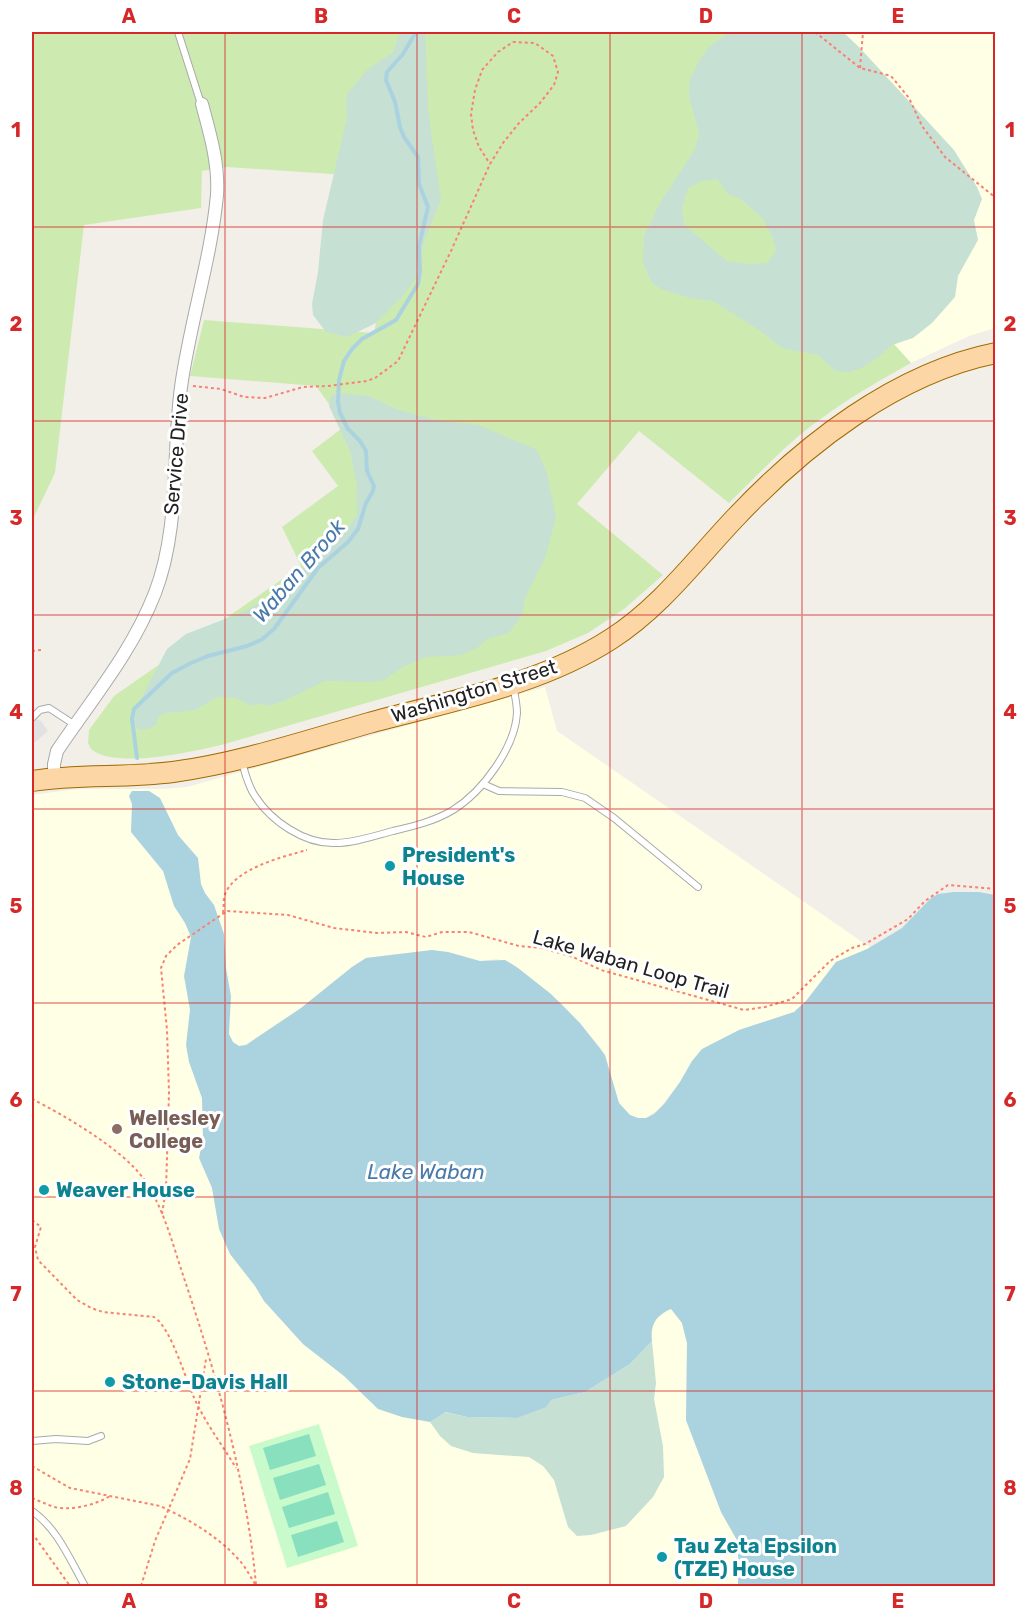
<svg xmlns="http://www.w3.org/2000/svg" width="1027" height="1618" font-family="Rubik,sans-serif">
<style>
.education{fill:#ffffe5}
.grass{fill:#cdebb0}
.wetland{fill:#c6e0d4;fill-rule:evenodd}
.park{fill:#c8facc}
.pitch{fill:#88e0be}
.parking{fill:#e2e2e2}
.water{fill:#aad3df}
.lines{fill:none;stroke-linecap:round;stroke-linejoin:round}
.stream{stroke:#aad3df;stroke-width:4}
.lane-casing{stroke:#a9a9a9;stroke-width:8}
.street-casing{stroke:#a9a9a9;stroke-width:14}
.primary-casing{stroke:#a06b00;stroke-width:22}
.path{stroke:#fa8072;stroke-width:2;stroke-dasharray:3 3;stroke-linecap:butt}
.lane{stroke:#fff;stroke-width:6}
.street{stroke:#fff;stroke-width:12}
.primary{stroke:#fcd6a4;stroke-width:20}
.grid{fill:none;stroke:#d62828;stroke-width:1.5;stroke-opacity:0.55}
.culture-dot{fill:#0f9aa8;stroke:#fff;stroke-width:2}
.education-dot{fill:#8d6e63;stroke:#fff;stroke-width:2}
.labels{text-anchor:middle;stroke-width:6;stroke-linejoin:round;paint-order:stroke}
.street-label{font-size:20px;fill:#222;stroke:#fff}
.culture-label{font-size:20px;font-weight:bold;fill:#0d838f;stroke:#fff;text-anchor:start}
.education-label{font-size:20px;font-weight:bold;fill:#785e54;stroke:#fff;text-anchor:start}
.water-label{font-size:21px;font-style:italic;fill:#4a7aab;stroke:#fff}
.neatline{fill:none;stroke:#d62828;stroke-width:2}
.grid-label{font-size:20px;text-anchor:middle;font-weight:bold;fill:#d62828}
</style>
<rect width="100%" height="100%" fill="#f2efe9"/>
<g class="education">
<polygon points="766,32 995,32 995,328 969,336 911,363 714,144"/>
<polygon points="545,687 557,731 871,948 836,962 806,1001 794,1012 739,1030 692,1061 680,1082 659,1109 646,1118 638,1118 630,1115 619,1103 601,1048 563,1005 511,963 497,959 480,961 432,950 366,958 352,967 301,1008 246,1045 239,1046 195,1080 202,1098 203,1139 200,1150 212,1188 224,1241 230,1254 255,1286 264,1301 303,1344 344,1376 370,1401 651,1328 656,1319 671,1308 682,1323 687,1343 686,1420 721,1512 738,1542 738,1586 32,1586 32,795 78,789 162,789 187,787"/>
</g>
<path class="grass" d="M32,32h734l-52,112 197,219c-44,24 -89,51 -126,85 -19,18 -38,37 -56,55l-90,-72 -62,73 86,71 -39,34 -36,24 -42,18 -321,93c-29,7 -110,26 -134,5l-3,-6 1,-13 25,-34 187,-130 -19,-39 56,-41 -26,-35 33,-25 -29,-40 -126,-10 14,-56 170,13 32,-154 -179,-12 -25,4 -1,37 -117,17 -29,248 -23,48z"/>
<g class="wetland">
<polygon points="400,32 425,32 428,110 441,200 424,241 416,278 400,299 376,323 347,337 326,332 313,315 312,304 318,272 323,220 347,118 346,101 348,93 367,70 393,52"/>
<path d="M729,32h114l16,15 95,103 23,37 5,12 -8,21 4,20 -20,36 -3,21 -23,26 -19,15 -21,7 -16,14 -15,9 -11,4 -15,-1 -17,-16 -36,-7 -23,-18 -46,-29 -23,-3 -29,-9 -10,-7 -8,-20 1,-26 17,-35 33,-50 5,-17 -10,-38 1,-17 10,-20 9,-12zM717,179l11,15 13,5 22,20 9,17 4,15 -9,12 -22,1 -18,-3 -43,-36 -2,-18 6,-18 11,-7z"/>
<polygon points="337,393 369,396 396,409 436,420 479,425 537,450 547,473 556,517 545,558 525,598 522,615 509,633 489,638 477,648 461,655 426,657 403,667 384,680 370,682 325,681 284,701 269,706 261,703 253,706 235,698 217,697 195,710 166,713 159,716 156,725 148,729 140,730 133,724 138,705 167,649 186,634 243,612 269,597 345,532 357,515 357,486 350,451 329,406 330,397"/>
<polygon points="652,1341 656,1383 654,1399 663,1446 664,1477 653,1497 626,1526 591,1535 577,1536 568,1527 554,1480 543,1466 529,1457 473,1453 451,1446 440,1436 430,1422 444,1412 467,1417 517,1418 551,1400 585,1392 630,1364"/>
</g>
<polygon class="park" points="319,1424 358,1546 287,1568 249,1446"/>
<g class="pitch">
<polygon points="309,1434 316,1456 270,1470 263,1448"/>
<polygon points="319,1464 326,1485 280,1500 273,1478"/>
<polygon points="328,1492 335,1514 289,1528 282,1507"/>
<polygon points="337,1521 344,1542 298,1557 291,1535"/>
</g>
<polygon class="parking" points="32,717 41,721 48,731 32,745"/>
<path class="water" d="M132,791h17l11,7 18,37 20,23 3,26 4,9 9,12 10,29 2,34 5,28 -2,38 4,8 6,4 7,-1 55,-37 51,-41 14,-9 66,-8 16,2 32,9 25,-1 13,8 33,26 29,29 25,32 14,48 11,12 8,3h8l8,-4 11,-11 15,-21 12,-21 10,-12 37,-19 55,-18 12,-11 30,-39 31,-13 35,-21 29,-30 7,-4 16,-2h25l16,3v691h-257v-44l-17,-30 -35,-92 1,-77 -5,-20 -11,-14c-15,6 -21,16 -19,32l-22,23 -45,28 -34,8 -5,7 -29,11 -50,-1 -22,-5 -15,10 -28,-5 -24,-8 -34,-33 -41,-32 -39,-43 -9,-15 -25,-32 -11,-25 -7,-41 -13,-30 4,-19 -1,-41 -13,-36 -3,-17 4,-35 -6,-34 7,-39 -6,-14 -11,-17 -11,-35 -32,-39 1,-28 -3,-8z"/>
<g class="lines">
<polyline class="stream" points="137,758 132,719 134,709 172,673 191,663 208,656 247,646 261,640 274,629 318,568 348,542 358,529 366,503 373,491 374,486 367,471 366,451 360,441 348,429 340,413 338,402 339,380 344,361 352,349 362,339 396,320 418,284 420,271 419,246 428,207 419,184 418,157 404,137 400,127 395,102 386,80 387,72 403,54 416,32"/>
<g class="lane-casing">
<g id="lane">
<polyline points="178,32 201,104"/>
<polyline points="32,718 40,710 49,708 75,725"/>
<path d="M242,762c3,11 6,24 13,34 16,25 49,48 80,47 19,0 39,-7 58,-12 21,-5 42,-10 60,-21 29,-18 62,-62 64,-97 0,-9 -2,-18 -4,-27"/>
<polyline points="483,784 499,791 562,792 585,798 614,818 698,887"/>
<polyline points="32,1441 56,1439 88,1441 101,1436"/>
<path d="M32,1511c26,18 38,49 53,75"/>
</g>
</g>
<g class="street-casing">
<path id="street" d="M54,779v-15l3,-13c35,-52 75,-99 98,-158 25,-65 17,-138 26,-206 9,-65 30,-128 36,-192 2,-32 -7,-61 -15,-91"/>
</g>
<g class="primary-casing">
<path id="primary" d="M32,781c46,-7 94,-3 141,-9 67,-9 132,-31 196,-49 81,-22 171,-38 242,-84 50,-32 85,-80 125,-122 68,-72 160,-144 260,-164"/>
</g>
<g class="path">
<polyline points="815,32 860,68 891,76 909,98 922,126 945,157 996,198"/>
<polyline points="860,68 863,32"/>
<polyline points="193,386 221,389 244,397 265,398 303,387 328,386 367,381 375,378 398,361 451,251 490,164 503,143 519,123 540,103 554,85 558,72 553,56 535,43 513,42 498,52 482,70 475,90 471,114 473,130 479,147 490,164"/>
<polyline points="32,651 41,650"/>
<path d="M223,913c1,-7 0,-13 2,-19 11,-26 57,-37 82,-44"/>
<path d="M32,1099c32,16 90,50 111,79 20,28 29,64 40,97 33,98 64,207 73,310"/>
<polyline points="162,1214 166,1189 169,1093 167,1030 161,968 166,956 177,945 227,911 288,915 334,928 377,933 406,932 426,937 442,932 469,932 519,946 542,948 573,957 601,970 744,1010 765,1007 792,999 830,961 852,948 865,944 908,919 925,901 948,885 996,889"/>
<path d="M32,1220l9,7 -6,20 3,13 39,40 14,8 12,4 51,5c19,12 33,70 45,91 11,21 25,40 37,60"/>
<path d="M32,1466l38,22 90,18c28,13 58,30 79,54 6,6 11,16 16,24"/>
<path d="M32,1498c7,3 14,6 22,9 16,4 42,-2 56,-11"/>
<polyline points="32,1533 70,1586"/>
<polyline points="141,1586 155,1541 190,1459 206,1359"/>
</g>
<use href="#lane" class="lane"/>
<use href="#street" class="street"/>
<use href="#primary" class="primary"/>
</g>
<path class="grid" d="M225,32v1554M417,32v1554M610,32v1554M802,32v1554M32,227h964M32,421h964M32,615h964M32,809h964M32,1003h964M32,1197h964M32,1391h964"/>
<g class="culture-dot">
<circle cx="390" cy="866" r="6"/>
<circle cx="44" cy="1190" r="6"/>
<circle cx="110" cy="1382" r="6"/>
<circle cx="662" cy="1557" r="6"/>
</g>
<circle class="education-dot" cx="117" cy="1129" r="6"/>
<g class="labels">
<g class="street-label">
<text transform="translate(176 454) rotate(-85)" y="7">Service Drive</text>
<text transform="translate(474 691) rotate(-17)" y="7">Washington Street</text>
<text transform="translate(631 964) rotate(16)" y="7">Lake Waban Loop Trail</text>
</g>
<g class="culture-label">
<text x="402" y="862">President's<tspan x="402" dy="23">House</tspan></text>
<text x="56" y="1197">Weaver House</text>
<text x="122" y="1389">Stone-Davis Hall</text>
<text x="674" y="1553">Tau Zeta Epsilon<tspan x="674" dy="23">(TZE) House</tspan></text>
</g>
<g class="education-label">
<text x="129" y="1125">Wellesley<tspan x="129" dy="23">College</tspan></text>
</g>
<g class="water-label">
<text transform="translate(299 571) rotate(-49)" y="7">Waban Brook</text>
<text x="426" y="1179">Lake Waban</text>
</g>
</g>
<rect width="1027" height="1618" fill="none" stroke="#ffffff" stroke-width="66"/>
<rect x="33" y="33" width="961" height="1552" class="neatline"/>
<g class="grid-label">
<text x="129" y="23">A</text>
<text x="321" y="23">B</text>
<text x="514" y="23">C</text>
<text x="706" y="23">D</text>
<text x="898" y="23">E</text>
<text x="16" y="137">1</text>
<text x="1010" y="137">1</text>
<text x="16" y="331">2</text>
<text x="1010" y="331">2</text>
<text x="16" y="525">3</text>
<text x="1010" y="525">3</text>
<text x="16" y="719">4</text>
<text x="1010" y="719">4</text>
<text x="16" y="913">5</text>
<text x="1010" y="913">5</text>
<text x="16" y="1107">6</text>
<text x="1010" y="1107">6</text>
<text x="16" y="1301">7</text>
<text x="1010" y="1301">7</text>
<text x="16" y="1495">8</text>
<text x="1010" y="1495">8</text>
<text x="129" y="1608">A</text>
<text x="321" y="1608">B</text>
<text x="514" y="1608">C</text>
<text x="706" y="1608">D</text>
<text x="898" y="1608">E</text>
</g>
</svg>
